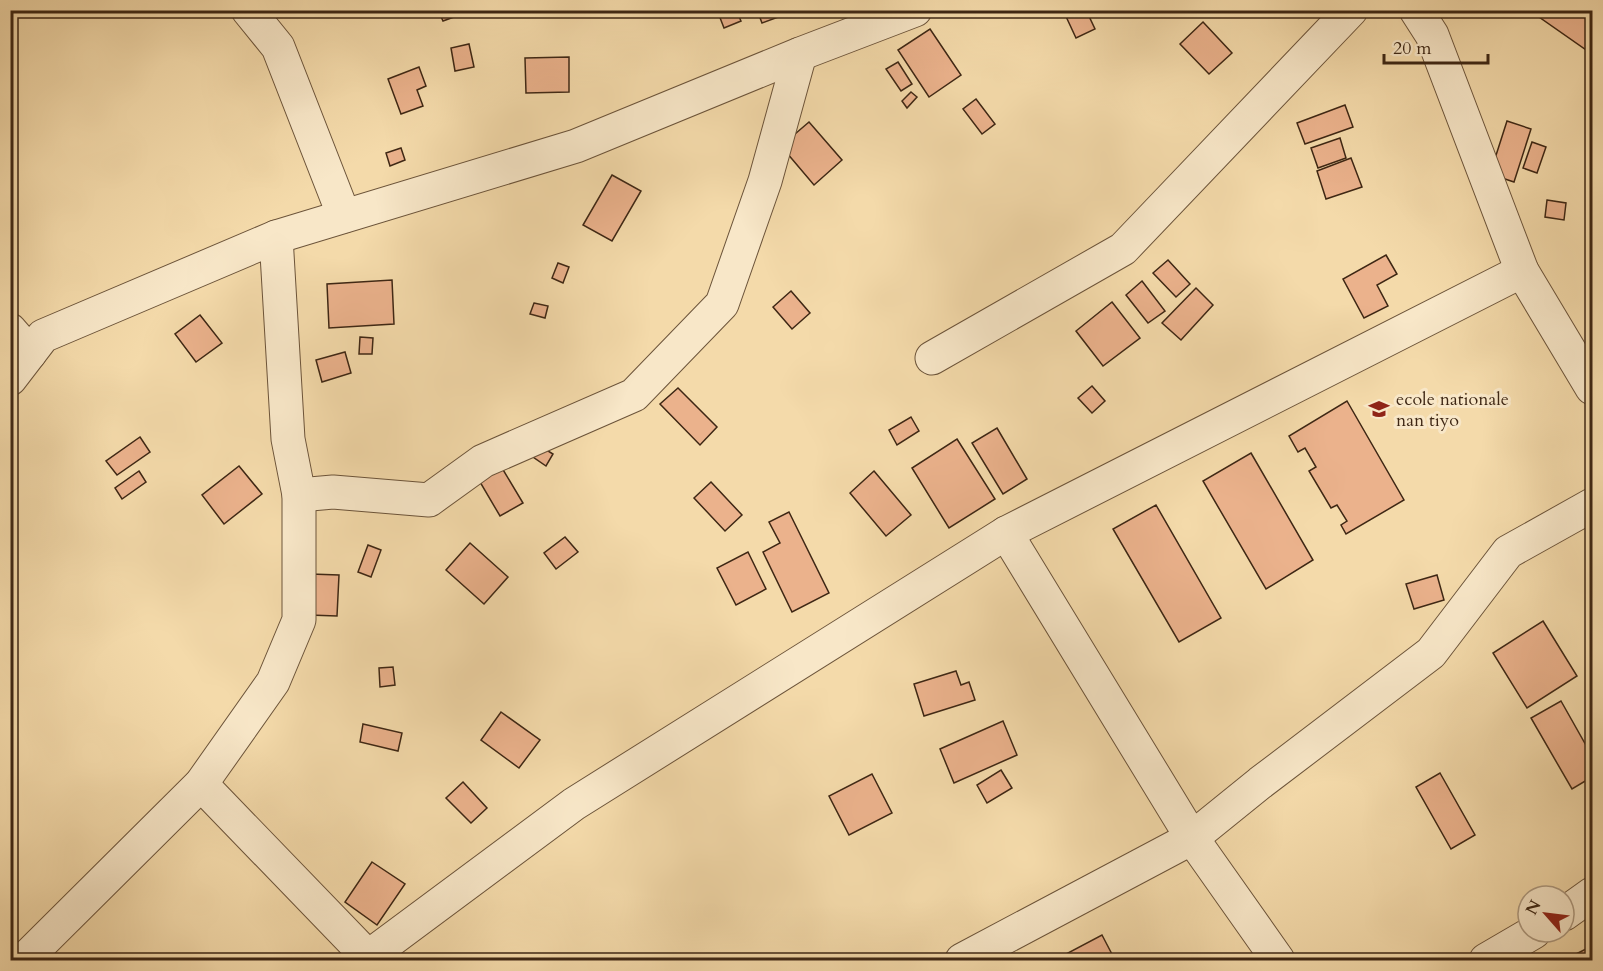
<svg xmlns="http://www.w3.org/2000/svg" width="1603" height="971" font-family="Cardo,serif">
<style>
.building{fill:#ebb28c;stroke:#3e2714;stroke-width:1.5}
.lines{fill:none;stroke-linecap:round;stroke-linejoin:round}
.street-casing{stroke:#6c543a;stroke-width:35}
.street{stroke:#f8e7c8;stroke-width:33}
.labels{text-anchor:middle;stroke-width:6;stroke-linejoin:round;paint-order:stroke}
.poi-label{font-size:18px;fill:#3e2714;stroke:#f8e7c8;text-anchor:start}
</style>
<rect width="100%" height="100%" fill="#f4daaa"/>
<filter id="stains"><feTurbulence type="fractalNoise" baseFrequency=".00333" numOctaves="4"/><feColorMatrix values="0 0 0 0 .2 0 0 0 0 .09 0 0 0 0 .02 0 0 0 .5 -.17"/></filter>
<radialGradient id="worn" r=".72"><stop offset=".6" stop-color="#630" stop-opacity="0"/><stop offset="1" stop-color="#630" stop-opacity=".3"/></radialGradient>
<g class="building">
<polygon points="452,10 454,17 443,21 439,12"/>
<polygon points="717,10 736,10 741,21 724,28"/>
<polygon points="757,10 779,10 781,16 762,23"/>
<polygon points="1063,10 1086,10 1095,29 1076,38"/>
<polygon points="1529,10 1574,10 1592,23 1592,54"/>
<polygon points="1203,22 1232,53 1209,74 1180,44"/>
<polygon points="930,29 961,75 929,97 898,50"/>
<polygon points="469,44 474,67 455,71 451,48"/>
<polygon points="569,57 569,92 526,93 525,58"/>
<polygon points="898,62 912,84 901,91 886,69"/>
<polygon points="419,67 426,86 417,90 423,106 401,114 388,79"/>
<polygon points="911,92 917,97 907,108 902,101"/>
<polygon points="976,99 995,124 982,134 963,109"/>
<polygon points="1345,105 1353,127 1305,144 1297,123"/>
<polygon points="1507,121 1531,129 1514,182 1490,174"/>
<polygon points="809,122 842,160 814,185 781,146"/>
<polygon points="1340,138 1346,158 1318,168 1311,148"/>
<polygon points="1532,142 1546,147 1537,173 1523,168"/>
<polygon points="401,148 405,160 390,166 386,153"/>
<polygon points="1351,158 1362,187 1326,199 1317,171"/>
<polygon points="612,175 641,191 612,241 583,225"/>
<polygon points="1547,200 1566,203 1564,220 1545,217"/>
<polygon points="1386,255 1397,274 1377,285 1388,306 1364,318 1343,279"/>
<polygon points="1168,260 1190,284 1176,297 1153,273"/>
<polygon points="558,263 569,267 563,283 552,278"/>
<polygon points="392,280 394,324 329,328 327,284"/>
<polygon points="1142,281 1165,311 1148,323 1126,295"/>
<polygon points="1196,288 1213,305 1181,340 1162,323"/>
<polygon points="791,291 810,313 792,329 773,307"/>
<polygon points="1112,302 1140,338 1103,366 1076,331"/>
<polygon points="534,303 548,306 545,318 530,314"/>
<polygon points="200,315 222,343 196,362 175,334"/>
<polygon points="360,337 373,338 372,354 359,354"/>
<polygon points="345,352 351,373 322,382 316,360"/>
<polygon points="1092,386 1105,401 1092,413 1078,398"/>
<polygon points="678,388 717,427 700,445 660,404"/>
<polygon points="1347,401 1404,500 1346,534 1341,525 1347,521 1337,505 1331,508 1309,471 1316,467 1305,448 1298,452 1289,436"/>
<polygon points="911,417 919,431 897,445 889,430"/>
<polygon points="997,428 1027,479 1003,494 972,443"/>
<polygon points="140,437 150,452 117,475 106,461"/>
<polygon points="957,439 995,499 949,528 912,468"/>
<polygon points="540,446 553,454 546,466 533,457"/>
<polygon points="1251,453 1313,560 1266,589 1203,481"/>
<polygon points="239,466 262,494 224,524 202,495"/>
<polygon points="502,468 523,503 500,516 480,482"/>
<polygon points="139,471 146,482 122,499 115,488"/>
<polygon points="874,471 911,515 886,536 850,493"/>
<polygon points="711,482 742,515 725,531 694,498"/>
<polygon points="1156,505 1221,618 1179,642 1113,529"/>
<polygon points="789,512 829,593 792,612 763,552 780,543 769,522"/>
<polygon points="565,537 578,552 556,569 544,553"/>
<polygon points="470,543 508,577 484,604 446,570"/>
<polygon points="368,545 381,550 371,577 358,572"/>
<polygon points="748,552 766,589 736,605 717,568"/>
<polygon points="310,574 339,575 337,616 309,615"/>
<polygon points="1437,575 1444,600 1414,609 1406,584"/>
<polygon points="1543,621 1577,676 1527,708 1493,653"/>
<polygon points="393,667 395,685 380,687 379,668"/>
<polygon points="956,671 961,685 969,682 975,700 924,716 914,684"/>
<polygon points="1561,701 1592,756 1592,777 1572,789 1531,718"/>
<polygon points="501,712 540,740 519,768 481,740"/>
<polygon points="1003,721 1017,755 954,783 940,749"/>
<polygon points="363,724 402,733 398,751 360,742"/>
<polygon points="1001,770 1012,788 987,803 977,785"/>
<polygon points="1440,773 1475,835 1451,849 1416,787"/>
<polygon points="872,774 892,813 849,835 829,796"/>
<polygon points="463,782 487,808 471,823 446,798"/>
<polygon points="372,862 405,884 377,925 345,902"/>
<polygon points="1102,935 1115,960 1069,960 1066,954"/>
<polygon points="1592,946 1592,960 1564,960"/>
</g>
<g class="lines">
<g class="street-casing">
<g id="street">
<polyline points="248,10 278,47 344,216"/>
<polyline points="1416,10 1432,35 1522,271 1592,388"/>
<polyline points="276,237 288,439 299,495 333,492 429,500 483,461 634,395 722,304 765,181 800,54"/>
<polyline points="10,330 30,353"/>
<polyline points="932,358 1123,249 1351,10"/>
<polyline points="10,379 43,336 276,237 576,146 800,54 915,10"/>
<polyline points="1006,533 1192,838 1278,960"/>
<polyline points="201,784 371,960"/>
<polyline points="1564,914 1592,894"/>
<polyline points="368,957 574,804 1006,533 1522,271"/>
<polyline points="24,960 201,784 273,682 299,620 299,495"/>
<polyline points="962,960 1192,838 1260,783 1431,653 1508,552 1592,505"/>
<polyline points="1486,960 1534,932"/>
</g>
</g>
<use href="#street" class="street"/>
</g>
<defs>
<g id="school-bare" transform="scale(1.62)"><path d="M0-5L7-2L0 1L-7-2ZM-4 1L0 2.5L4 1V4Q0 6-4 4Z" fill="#8f2418" stroke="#f8e7c8" stroke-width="2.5" paint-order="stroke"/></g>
</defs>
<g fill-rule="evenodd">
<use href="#school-bare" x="1379" y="409"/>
</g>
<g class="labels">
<g class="poi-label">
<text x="1396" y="405">ecole nationale<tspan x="1396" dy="21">nan tiyo</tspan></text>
</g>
</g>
<rect width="1603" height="971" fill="none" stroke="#f4daaa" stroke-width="36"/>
<rect x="12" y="12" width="1579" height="947" fill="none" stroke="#3e2714" stroke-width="3"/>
<rect x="18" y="18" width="1567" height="935" fill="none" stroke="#3e2714" stroke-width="1.5"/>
<g transform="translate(1546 914) rotate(298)"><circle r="28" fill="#f8e7c8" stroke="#ae9a80" stroke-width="1.5"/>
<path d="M0-4.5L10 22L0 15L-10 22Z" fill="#8f2418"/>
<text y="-9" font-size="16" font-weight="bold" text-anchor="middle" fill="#3e2714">N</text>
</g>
<path d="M1384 54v9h104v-9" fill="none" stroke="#3e2714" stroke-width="3"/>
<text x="1393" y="54" font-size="18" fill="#3e2714" stroke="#f8e7c8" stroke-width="4.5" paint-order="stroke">20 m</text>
<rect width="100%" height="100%" filter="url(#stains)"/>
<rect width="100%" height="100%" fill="url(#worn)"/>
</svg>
